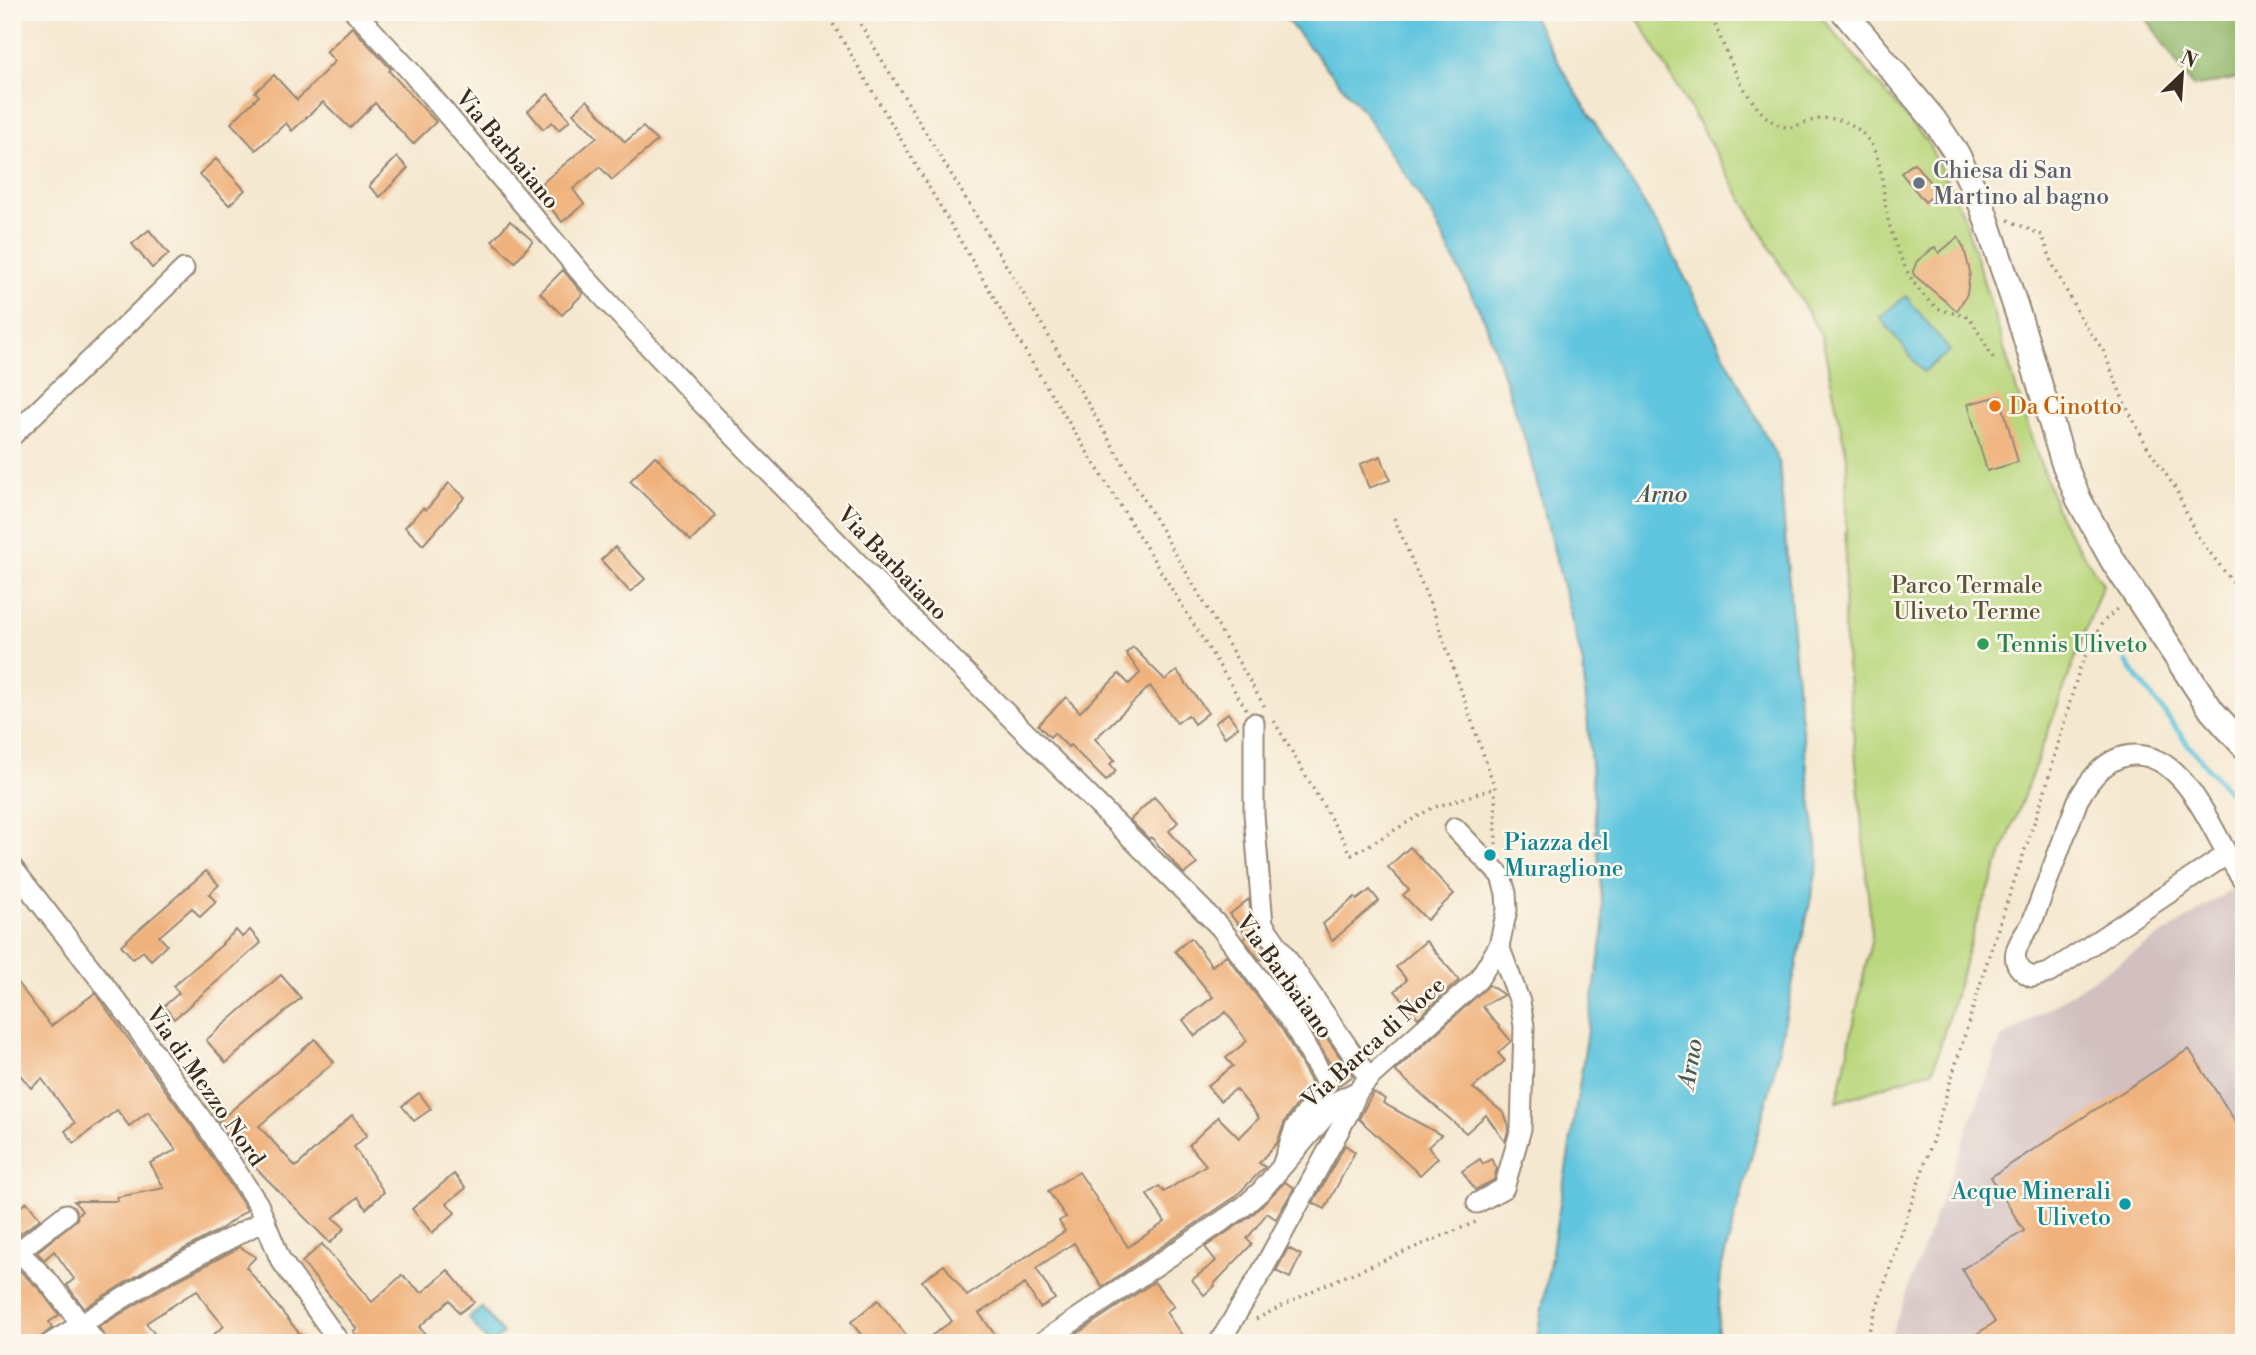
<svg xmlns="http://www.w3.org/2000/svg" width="2256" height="1355" font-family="'Libre Bodoni',serif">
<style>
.industrial{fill:#d2bfc0}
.green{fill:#b9d77d;stroke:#7a804e;stroke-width:2}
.forest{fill:#92b86c;stroke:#667145;stroke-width:2}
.water{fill:#60c5de;stroke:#4e787e;stroke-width:2}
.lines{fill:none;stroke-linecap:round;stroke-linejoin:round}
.stream{stroke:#60c5de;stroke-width:5}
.building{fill:#f0b27d}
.minor-casing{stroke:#988977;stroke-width:23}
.major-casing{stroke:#988977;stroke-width:28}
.path{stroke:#988977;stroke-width:3.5;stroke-dasharray:2 5;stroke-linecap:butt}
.minor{stroke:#fff;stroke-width:19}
.major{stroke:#fff;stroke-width:24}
.worship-dot{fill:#6b7280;stroke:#fbf7ec;stroke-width:2.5}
.food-dot{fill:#e8710a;stroke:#fbf7ec;stroke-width:2.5}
.leisure-dot{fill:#2e9e5b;stroke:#fbf7ec;stroke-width:2.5}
.culture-dot{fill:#0f9aa8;stroke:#fbf7ec;stroke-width:2.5}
.labels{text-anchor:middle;stroke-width:5;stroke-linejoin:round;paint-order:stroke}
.street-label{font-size:23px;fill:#3b2a1e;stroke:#fbf7ec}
.worship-label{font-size:23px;fill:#5b616d;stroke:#fbf7ec;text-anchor:start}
.food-label{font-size:23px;fill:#c56008;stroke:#fbf7ec;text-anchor:start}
.park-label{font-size:23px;fill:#5a5536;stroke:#fbf7ec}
.leisure-label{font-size:23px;fill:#27864d;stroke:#fbf7ec;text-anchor:start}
.culture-label{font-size:23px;fill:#0d838f;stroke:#fbf7ec;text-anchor:start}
.water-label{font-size:24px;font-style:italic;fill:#465858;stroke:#fbf7ec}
</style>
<rect width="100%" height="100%" fill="#fbf7ec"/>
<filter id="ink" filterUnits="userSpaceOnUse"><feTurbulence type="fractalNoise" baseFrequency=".0143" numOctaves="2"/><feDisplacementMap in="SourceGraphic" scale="14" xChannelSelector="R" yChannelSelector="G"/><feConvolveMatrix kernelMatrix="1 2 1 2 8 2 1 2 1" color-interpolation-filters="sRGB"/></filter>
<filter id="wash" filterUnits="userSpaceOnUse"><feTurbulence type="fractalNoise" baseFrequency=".00686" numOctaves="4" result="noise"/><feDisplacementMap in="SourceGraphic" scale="28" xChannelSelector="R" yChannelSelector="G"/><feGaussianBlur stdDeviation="1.57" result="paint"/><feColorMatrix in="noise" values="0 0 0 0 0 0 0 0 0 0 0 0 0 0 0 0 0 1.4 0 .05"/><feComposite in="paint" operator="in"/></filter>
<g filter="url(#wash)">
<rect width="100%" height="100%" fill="#f5e8d0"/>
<polygon class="industrial" points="2231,890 2244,902 2244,1343 1888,1343 2001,1039"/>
<polygon class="green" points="1634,12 1817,12 1927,141 1963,214 2032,440 2061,520 2103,584 1975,926 1933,1070 1837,1102 1872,936 1844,631 1847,457 1822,337"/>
<polygon class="forest" points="2142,12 2244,12 2244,77 2193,87"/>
<g class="water">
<polygon points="1280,12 1530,12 1565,74 1663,235 1779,462 1799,706 1819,860 1771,1085 1721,1269 1717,1343 1536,1343 1568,1158 1604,928 1583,664 1527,445 1485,321 1431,214 1364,112"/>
<polygon points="1906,296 1950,351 1923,372 1880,317"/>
<polygon points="482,1308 503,1334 492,1343 488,1343 469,1318"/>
</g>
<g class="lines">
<polyline class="stream" points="2126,662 2190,747 2244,810"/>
</g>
<g id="blocks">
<g class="building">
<polygon points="352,27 391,69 389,71 436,122 413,144 375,103 350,128 323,102 292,131 286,123 256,150 231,123 259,96 255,92 274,75 297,100 335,61 326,52"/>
<polygon points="548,94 570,120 559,130 552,122 543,129 528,111"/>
<polygon points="587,100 625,142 643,127 657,141 612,180 600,167 573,189 584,204 562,222 535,189 597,137 573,113"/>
<polygon points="397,157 408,168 380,197 369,186"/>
<polygon points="216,159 245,190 229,205 199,174"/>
<polygon points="1914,163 1938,192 1925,202 1901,173"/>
<polygon points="510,221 533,241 515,262 492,241"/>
<polygon points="149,230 169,254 152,268 132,244"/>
<polygon points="1958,237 1964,248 1970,272 1967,294 1957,311 1914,275 1913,271 1917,261 1935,247 1939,253"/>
<polygon points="563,270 583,294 562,315 540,293"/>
<polygon points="2000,396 2018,462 1987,471 1968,404"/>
<polygon points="655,456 716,516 691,541 630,481"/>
<polygon points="1381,456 1390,480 1369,488 1360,464"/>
<polygon points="449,483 465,497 423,545 405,527 423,508 426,510"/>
<polygon points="615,547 645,579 630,592 601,560"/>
<polygon points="1133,647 1165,680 1177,671 1208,713 1194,724 1188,715 1177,723 1150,686 1095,739 1115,760 1110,764 1116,771 1106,781 1070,745 1068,747 1054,733 1050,737 1038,725 1066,697 1080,712 1119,674 1129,684 1140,673 1126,653"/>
<polygon points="1228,713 1238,727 1225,737 1215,723"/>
<polygon points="1154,797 1178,822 1169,831 1197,864 1184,874 1151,837 1149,839 1130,820"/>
<polygon points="1410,847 1454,894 1427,920 1403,895 1409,890 1388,867"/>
<polygon points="206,871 219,885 209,894 216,902 200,917 192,908 161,935 159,936 167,945 151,960 143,951 133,959 121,945"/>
<polygon points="1370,890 1379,901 1332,941 1323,924 1355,897 1357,900"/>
<polygon points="1249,899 1253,930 1269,955 1260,960 1244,939 1247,936 1230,914"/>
<polygon points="236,930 242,937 250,930 261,943 174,1019 164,1006 179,993 173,986 223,944 222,943"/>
<polygon points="1191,938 1212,966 1226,955 1283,1031 1312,1083 1285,1121 1277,1143 1259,1163 1265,1167 1235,1197 1102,1287 1074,1243 1036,1268 1055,1299 1040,1308 1025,1284 979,1313 1001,1343 921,1343 952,1321 922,1281 944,1265 967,1296 1065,1231 1059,1221 1066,1217 1048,1191 1079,1172 1128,1247 1165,1222 1147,1195 1159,1186 1164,1192 1206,1165 1189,1145 1218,1117 1239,1138 1259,1118 1236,1089 1220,1101 1207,1086 1233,1066 1226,1058 1247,1041 1226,1012 1195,1036 1183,1020 1213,997 1175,951"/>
<polygon points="1426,941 1459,980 1418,1018 1395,991 1407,980 1396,967"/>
<polygon points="281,975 301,998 226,1063 206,1040"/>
<polygon points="12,976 51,1026 95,993 193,1128 247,1210 221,1229 151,1267 84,1308 67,1285 74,1279 54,1251 44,1260 37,1252 77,1219 78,1214 82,1211 74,1201 118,1201 117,1197 164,1188 150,1163 176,1150 148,1112 129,1126 117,1110 74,1143 65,1131 75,1123 42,1079 31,1088 12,1065"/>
<polygon points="1287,980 1353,1076 1339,1085 1338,1078 1304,1018 1279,985"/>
<polygon points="1489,985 1504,995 1482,1006 1511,1041 1498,1053 1505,1061 1473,1088 1504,1113 1509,1126 1505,1142 1486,1115 1466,1133 1395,1071"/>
<polygon points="315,1039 334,1062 259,1126 296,1167 352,1115 367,1135 354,1147 384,1192 366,1209 358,1197 333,1218 345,1228 330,1243 236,1148 218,1122"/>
<polygon points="2189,1049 2244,1135 2244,1343 1963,1343 1995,1322 1962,1269 2024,1231 1991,1177"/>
<polygon points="1373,1092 1385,1099 1383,1103 1441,1135 1428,1147 1438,1158 1420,1175 1359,1119"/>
<polygon points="419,1093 431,1109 414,1121 402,1106"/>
<polygon points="1345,1145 1355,1152 1325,1209 1313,1203"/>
<polygon points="1480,1159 1483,1164 1491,1159 1497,1168 1494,1180 1475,1190 1462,1171"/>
<polygon points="454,1174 466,1188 447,1203 455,1213 432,1233 412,1209"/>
<polygon points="1285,1182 1294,1188 1276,1219 1267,1213 1247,1239 1252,1244 1214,1284 1215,1286 1204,1295 1192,1280 1216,1261 1205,1247 1251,1216"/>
<polygon points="27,1202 40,1219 17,1236 12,1229 12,1213"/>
<polygon points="322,1244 372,1302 402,1275 421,1292 424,1291 448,1270 474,1302 459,1313 450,1300 419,1327 433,1343 362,1343 353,1331 357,1329 302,1262"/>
<polygon points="240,1247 256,1257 246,1267 307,1343 203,1343 224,1326 205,1303 197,1290 146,1323 162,1343 108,1343 99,1327 163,1288"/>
<polygon points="1288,1248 1301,1255 1290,1278 1276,1271"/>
<polygon points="17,1268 39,1289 59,1315 49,1322 52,1328 41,1337 39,1343 16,1343 12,1337 12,1270"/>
<polygon points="1154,1282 1174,1306 1166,1312 1187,1343 1063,1343"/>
<polygon points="878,1300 890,1315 913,1343 868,1343 863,1337 851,1322"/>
</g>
</g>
</g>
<g filter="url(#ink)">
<use href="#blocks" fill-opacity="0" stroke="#988977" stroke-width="2"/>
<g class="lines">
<g class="minor-casing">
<g id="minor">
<polyline points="355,12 411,72 582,274 694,395 920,627 1220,927 1293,1024 1327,1084 1295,1128 1283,1163"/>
<polyline points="12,436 184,269"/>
<polyline points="1254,723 1254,814 1263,924 1369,1078"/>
<path d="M2226,855l-177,118 -17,4c-28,-13 -15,-34 -1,-52l47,-125c12,-22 30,-45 57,-45 55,0 80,88 109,126"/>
<polyline points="12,867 126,1013 203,1121 258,1204 280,1259 340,1343"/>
<polyline points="1477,1203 1504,1188 1521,1129 1524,1026 1520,1002 1499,946"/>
<polyline points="66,1214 25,1246 21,1254 48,1281 96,1343"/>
<polyline points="51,1343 157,1277 265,1220"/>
<polyline points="1041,1343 1243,1207 1261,1191 1339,1100 1358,1091 1369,1078 1478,980 1499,946 1507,910 1506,893 1501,876 1455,828"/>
<polyline points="1219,1343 1261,1273 1348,1114 1358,1091"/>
</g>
</g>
<g class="major-casing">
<polyline id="major" points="1844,12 1934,120 1957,154 1982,206 2019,317 2063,461 2079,500 2113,561 2212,711 2244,746"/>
</g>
<g class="path">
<polyline points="826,12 1034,366 1246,709"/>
<polyline points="853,12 1041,323 1266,709"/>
<path d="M1715,25c13,30 36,96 71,102 6,1 15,-3 21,-5 22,-7 42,-4 58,14 21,25 16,57 24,87 7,28 22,65 46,83 9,7 24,7 35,12l25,43"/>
<polyline points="2008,220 2042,235 2054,267 2081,319 2103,350 2124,402 2148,448 2176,489 2195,533 2244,597"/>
<polyline points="1394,518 1436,618 1495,788 1496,844"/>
<polyline points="1274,721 1352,855 1432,808 1495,788"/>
<polyline points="1256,1319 1322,1286 1476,1222"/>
<polyline points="1865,1343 1931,1145 1991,949 2044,794 2080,667 2102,623 2118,608"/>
</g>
<use href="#minor" class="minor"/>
<use href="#major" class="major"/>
</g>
</g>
<circle class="worship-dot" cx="1919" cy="183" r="7"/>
<circle class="food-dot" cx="1995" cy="406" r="7"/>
<circle class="leisure-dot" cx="1983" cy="644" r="7"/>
<g class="culture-dot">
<circle cx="1490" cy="855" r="7"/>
<circle cx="2125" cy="1204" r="7"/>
</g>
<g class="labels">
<g class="street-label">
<text transform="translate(508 149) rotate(50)" y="8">Via Barbaiano</text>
<text transform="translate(893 563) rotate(46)" y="8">Via Barbaiano</text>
<text transform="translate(1285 976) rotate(54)" y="8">Via Barbaiano</text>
<text transform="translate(1373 1042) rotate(-42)" y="8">Via Barca di Noce</text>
<text transform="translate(206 1086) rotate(55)" y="8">Via di Mezzo Nord</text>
</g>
<g class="worship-label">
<text x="1933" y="178">Chiesa di San<tspan x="1933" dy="26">Martino al bagno</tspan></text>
</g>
<g class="food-label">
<text x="2009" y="414">Da Cinotto</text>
</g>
<g class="park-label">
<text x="1967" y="593">Parco Termale<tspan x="1967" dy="26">Uliveto Terme</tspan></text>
</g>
<g class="leisure-label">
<text x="1997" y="652">Tennis Uliveto</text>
</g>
<g class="culture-label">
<text x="1504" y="850">Piazza del<tspan x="1504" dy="26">Muraglione</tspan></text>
<text x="2111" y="1199" text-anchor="end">Acque Minerali<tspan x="2111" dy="26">Uliveto</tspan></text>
</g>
<g class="water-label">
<text x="1662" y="502">Arno</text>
<text transform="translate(1690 1064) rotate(-80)" y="8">Arno</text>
</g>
</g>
<rect width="2256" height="1355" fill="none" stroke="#fbf7ec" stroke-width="42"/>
<g transform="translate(2182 74) rotate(25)" stroke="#fbf7ec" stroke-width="5" paint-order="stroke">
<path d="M0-5L12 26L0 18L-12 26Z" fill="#3b2a1e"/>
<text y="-10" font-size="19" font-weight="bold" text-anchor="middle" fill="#3b2a1e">N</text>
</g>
</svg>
